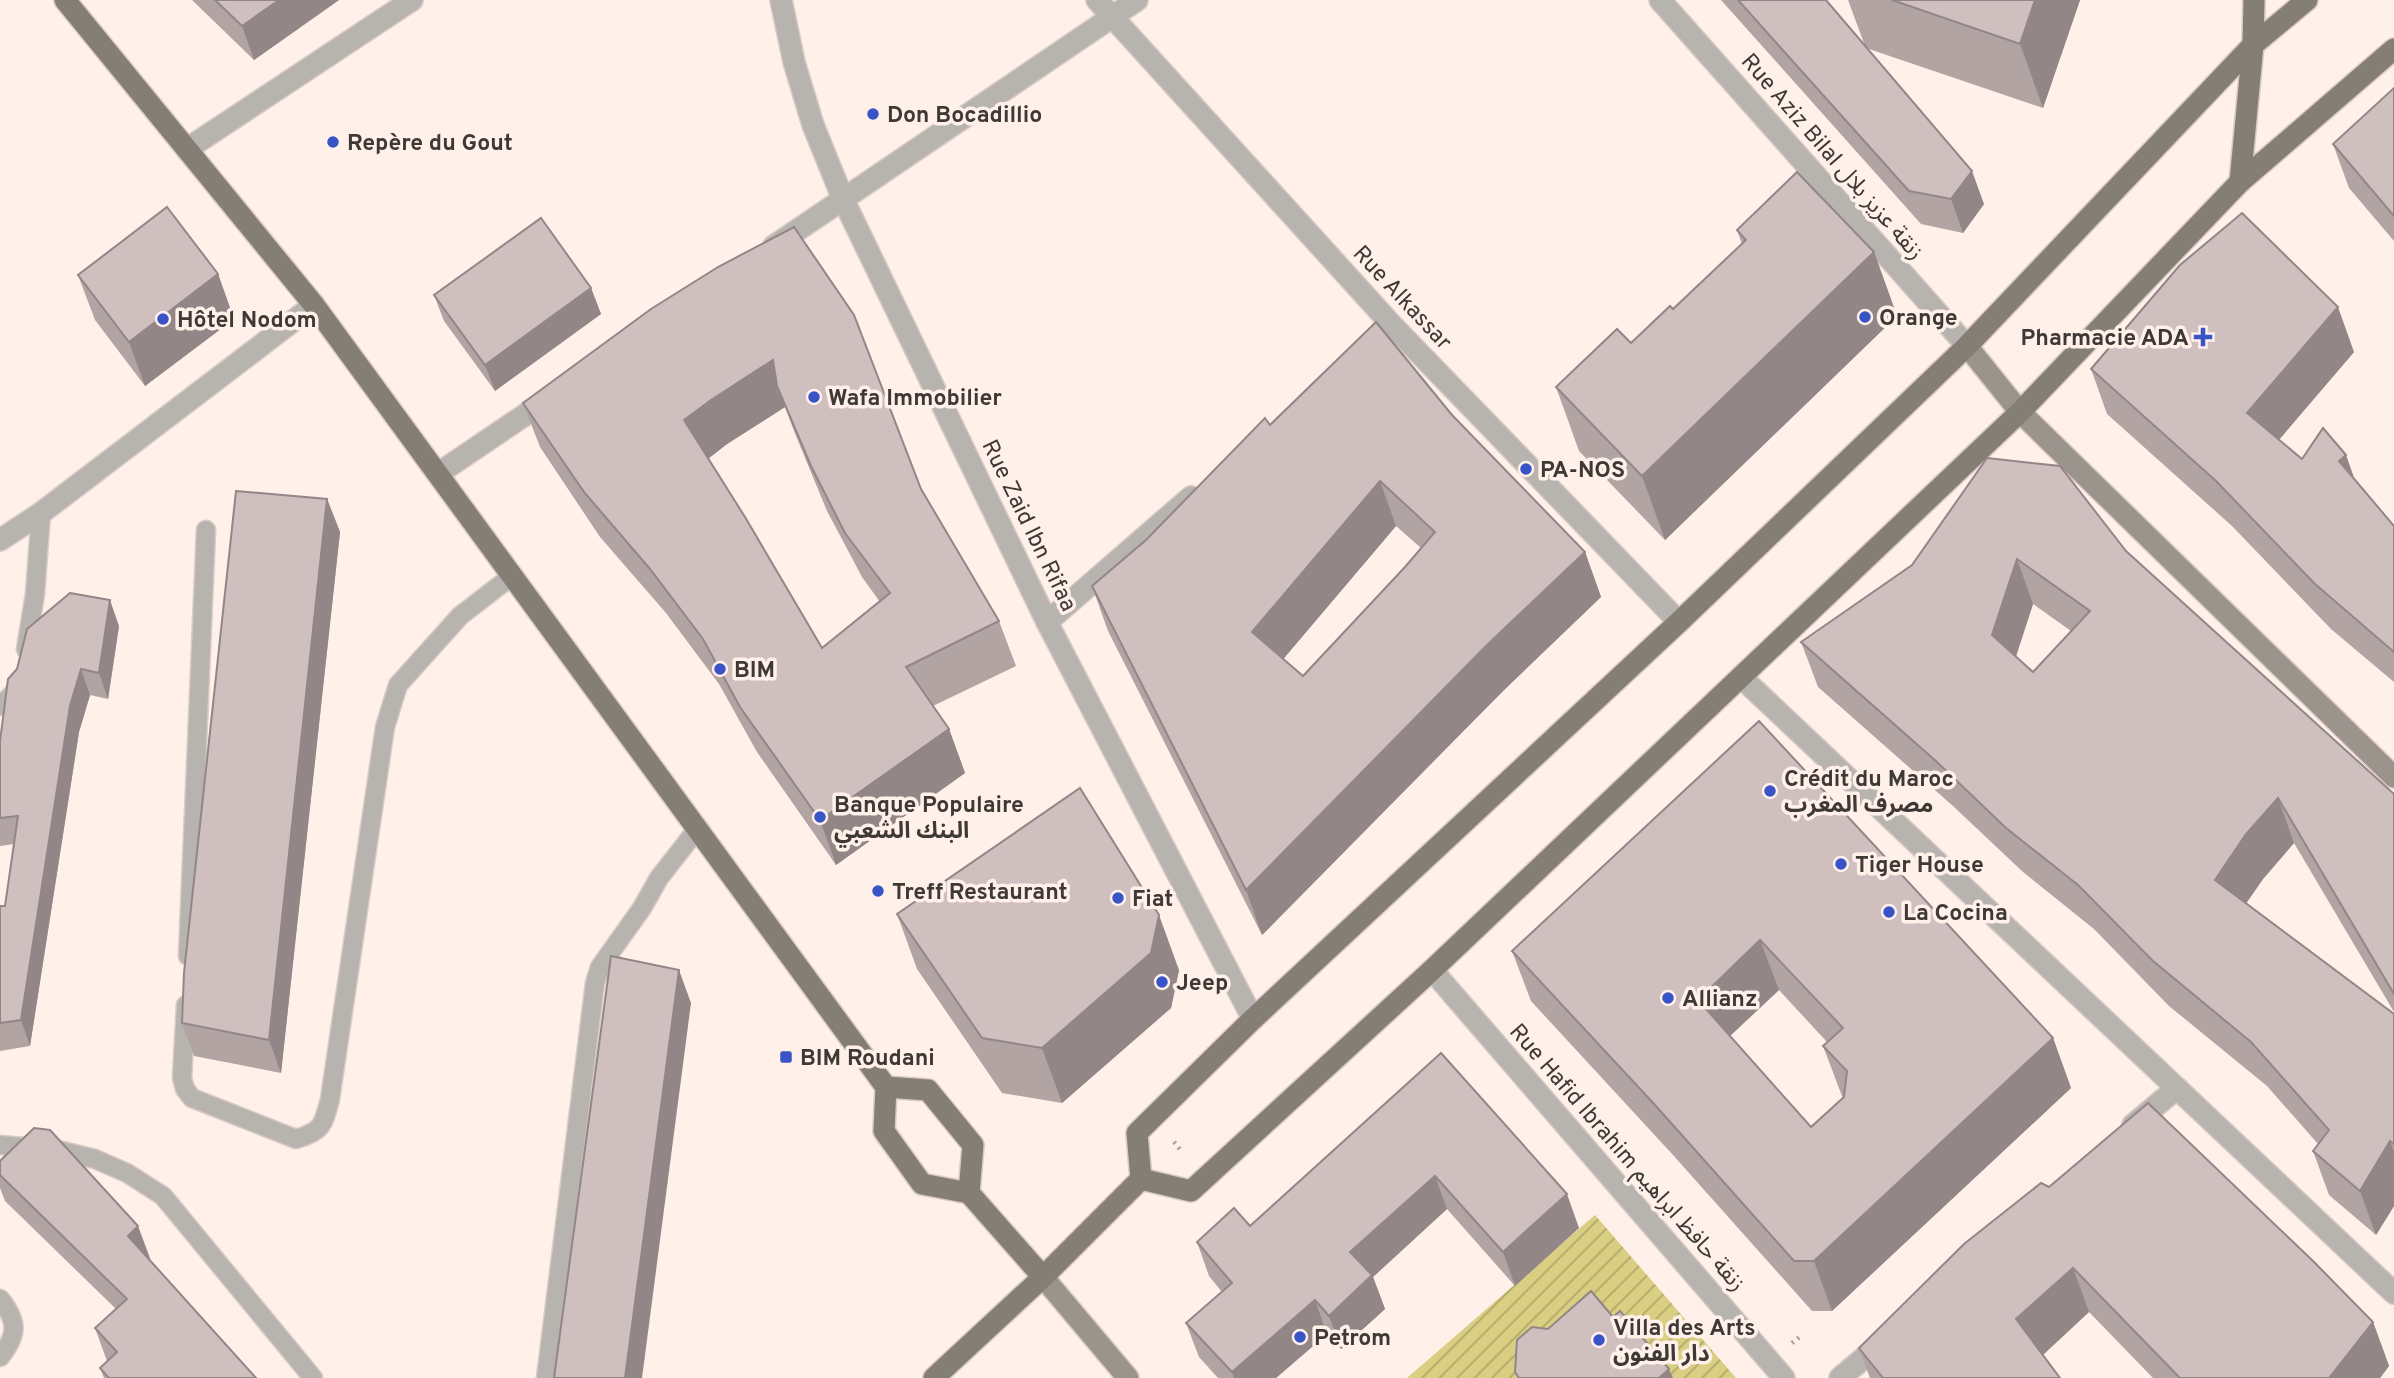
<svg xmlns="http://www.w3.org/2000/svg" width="2394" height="1378" font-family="Overpass,'Noto Sans Arabic',sans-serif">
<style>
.garden{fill:url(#garden-furrows)}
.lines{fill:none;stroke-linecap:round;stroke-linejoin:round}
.lane-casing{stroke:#d9cbc5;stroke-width:21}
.street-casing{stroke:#d9cbc5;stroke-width:24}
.secondary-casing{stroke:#d9cbc5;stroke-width:24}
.primary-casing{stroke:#d9cbc5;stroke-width:24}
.path{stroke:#a99e98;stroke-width:4.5;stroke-dasharray:2 5;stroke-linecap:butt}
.lane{stroke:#b7b3ae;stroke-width:18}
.street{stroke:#b7b3ae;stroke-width:21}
.secondary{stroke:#9a948d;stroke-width:21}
.primary{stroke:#857e75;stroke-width:21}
.wall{fill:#b3a4a4;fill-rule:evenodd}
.shaded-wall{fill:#928686}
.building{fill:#d0bfbf;stroke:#928686;stroke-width:2;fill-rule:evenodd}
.poi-dot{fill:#3854c6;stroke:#fff0e9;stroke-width:2.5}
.labels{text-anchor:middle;stroke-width:7;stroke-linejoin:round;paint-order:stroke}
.poi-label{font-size:23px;font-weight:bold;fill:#3f3936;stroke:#fff0e9;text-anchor:start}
.street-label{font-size:23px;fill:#3f3936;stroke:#fff0e9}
</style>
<defs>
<pattern id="garden-furrows" width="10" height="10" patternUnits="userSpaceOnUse" patternTransform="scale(1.75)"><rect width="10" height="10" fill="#d9ce81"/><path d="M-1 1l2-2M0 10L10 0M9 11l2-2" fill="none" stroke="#b1a86a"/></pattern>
</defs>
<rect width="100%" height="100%" fill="#fff0e9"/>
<polygon class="garden" points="1595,1215 1736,1378 1407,1378"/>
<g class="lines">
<g class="lane-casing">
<g id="lane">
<polyline points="26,649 35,594 41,513"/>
<polyline points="0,706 15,692 19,683"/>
<polyline points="188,956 206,530"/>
<path d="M186,1005l-4,73 3,11 7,9 104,41c27,-8 27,-14 34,-40l55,-372 13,-42 62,-69 53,-41"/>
<polyline points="0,1145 58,1150 95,1159 127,1173 163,1196 313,1378"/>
<path d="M0,1299c18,22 18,36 0,58"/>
<polyline points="546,1378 595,983 600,967 642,908 659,878 698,828"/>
</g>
</g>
<g class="street-casing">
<g id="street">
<polyline points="781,0 794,62 813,125 843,199 1047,622 1253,1019"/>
<polyline points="1097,0 1391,324 1679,622"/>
<polyline points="1660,0 1967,346"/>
<polyline points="187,149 412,0"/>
<polyline points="774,246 1137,0"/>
<polyline points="439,473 550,398"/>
<polyline points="0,540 41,513 314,305"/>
<polyline points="1047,622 1191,497"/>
<polyline points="1742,678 2394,1293"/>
<polyline points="1432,970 1784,1378"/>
<polyline points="2133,1125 2177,1088"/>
<polyline points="1840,1378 1884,1341"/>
</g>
</g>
<g class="secondary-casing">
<g id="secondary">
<polyline points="1967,346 2020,412 2394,777"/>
<polyline points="1043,1277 1128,1378"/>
</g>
</g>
<g class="primary-casing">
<g id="primary">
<polyline points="65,0 314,305 886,1087 884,1131 922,1184 969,1193 1043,1277"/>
<polyline points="2240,182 2253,45 2254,0"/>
<polyline points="886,1087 928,1090 973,1145 969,1193"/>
<polyline points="1141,1179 1191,1191 1432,970 2020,412 2240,182 2394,49"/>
<polyline points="1141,1179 1137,1133 1253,1019 1679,622 1967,346 2253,45 2307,0"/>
<polyline points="934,1378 1043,1277 1141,1179"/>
</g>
</g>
<g class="path">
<polyline points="1174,1142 1182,1152"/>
<polyline points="1792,1343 1801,1336"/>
</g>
<use href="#lane" class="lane"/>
<use href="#street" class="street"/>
<use href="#secondary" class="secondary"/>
<use href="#primary" class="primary"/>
</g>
<g class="wall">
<polygon points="192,0 339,0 254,60"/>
<polygon points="1721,0 1826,0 1865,46 1848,0 2080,0 2043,108 1866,48 1984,204 1963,233 1921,224"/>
<polygon points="2394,88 2394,241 2349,188 2333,144"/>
<polygon points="1737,230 1874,252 1897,316 1665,540 1579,451 1556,387 1631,343 1673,309 1742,244"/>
<polygon points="218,274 234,319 145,386 95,320 78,275"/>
<polygon points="591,288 601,314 495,391 444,321 434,295"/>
<path d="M651,309l270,180 78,132 17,45 -83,40 16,23 16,44 -129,92 -79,-113 -38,-68 -53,-71 -66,-76 -60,-90 -17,-44zM785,407l9,24 33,80 35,66 18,25 -58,46 -114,-189 19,-15z"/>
<polygon points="2354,352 2279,440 2302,459 2354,479 2394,526 2394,682 2331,629 2232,526 2107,414 2091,369"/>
<path d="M1452,415l133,137 16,45 -97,93 -242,245 -154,-304 -16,-45 54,-46 124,-115zM1396,526l25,22 -16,19 -102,109 -20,-17z"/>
<polygon points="327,499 340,532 281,1073 194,1056 182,1023"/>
<path d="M2126,551l268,243v218l-100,-169 -31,36 -17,24 148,111v192l-18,29 -47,-40 -16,-44 5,-7 -51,-58 -98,-80 -75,-77 -71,-57 -70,-66 -135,-119 -17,-45 111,-77zM2033,604l38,27 -38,41 -17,-15z"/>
<polygon points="119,626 108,699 90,695 79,732 30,1046 0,1051 0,906 5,906 14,844 0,846 0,741 17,669"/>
<path d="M1759,721l294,317 18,50 -239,223h-20l-139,-156 -142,-154 -19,-50zM1779,990l48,52 -4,4 19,50 1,2 -32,29 -81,-91z"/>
<polygon points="897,914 1179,970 1171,1008 1062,1103 1002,1093 917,969"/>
<polygon points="1441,1053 1579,1228 1515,1286 1447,1209 1373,1277 1385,1309 1341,1349 1327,1334 1276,1378 1218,1378 1199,1357 1186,1323 1222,1292 1209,1276 1197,1242 1250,1226"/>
<polygon points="0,1161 150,1258 149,1259 256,1378 104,1378 100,1368 107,1361 95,1328 116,1309 5,1201 0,1188"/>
<polygon points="2049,1187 2373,1322 2389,1366 2380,1378 2153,1378 2089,1312 2043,1355 2060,1378 1870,1378 1859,1348"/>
</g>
<g class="shaded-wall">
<polygon points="279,0 339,0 254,60 242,26"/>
<polygon points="2035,0 2080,0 2043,108 2020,44"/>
<polygon points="1972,171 1984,204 1963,233 1951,199"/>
<polygon points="1874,252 1897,316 1665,540 1642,476"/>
<polygon points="218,274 234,319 145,386 129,342"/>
<polygon points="591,288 601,314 495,391 485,365"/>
<polygon points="2338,307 2354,352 2263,458 2247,413"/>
<polygon points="773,360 777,386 785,407 727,444 700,465 684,420 711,400"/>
<polygon points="2346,455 2362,500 2339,461"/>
<polygon points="1380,481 1396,526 1269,676 1252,632"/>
<polygon points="327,499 340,532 281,1073 269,1040"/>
<polygon points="1585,552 1601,597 1504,690 1262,935 1246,890 1487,645"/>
<polygon points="2017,559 2033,604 2008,680 1992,635"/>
<polygon points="110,600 119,626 108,699 99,673"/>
<polygon points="81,669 90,695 79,732 30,1046 21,1020 70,706"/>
<polygon points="949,729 965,773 836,865 820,820"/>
<polygon points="2278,798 2294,843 2263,879 2232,924 2215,880 2246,834"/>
<polygon points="1159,915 1179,970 1171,1008 1062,1103 1042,1048"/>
<polygon points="1760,940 1779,990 1716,1049 1698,1000"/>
<polygon points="679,970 691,1003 642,1378 625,1378"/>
<polygon points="2053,1038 2071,1088 1832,1311 1814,1261"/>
<polygon points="2390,1141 2394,1151 2394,1206 2376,1235 2360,1191"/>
<polygon points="1435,1176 1447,1209 1373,1277 1385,1309 1341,1349 1329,1316 1350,1252"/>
<polygon points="1567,1194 1579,1228 1515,1286 1503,1252"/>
<polygon points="138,1226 150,1258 140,1268 128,1236"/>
<polygon points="2073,1268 2089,1312 2033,1364 2016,1319"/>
<polygon points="1315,1300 1327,1334 1276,1378 1234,1378 1232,1372"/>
<polygon points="2373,1322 2389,1366 2380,1378 2329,1378"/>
<polygon points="1669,1369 1673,1378 1659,1378"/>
</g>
<g class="building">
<polygon points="215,0 279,0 242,26"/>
<polygon points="1738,0 1826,0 1972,171 1951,199 1909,191"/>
<polygon points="1892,0 2035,0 2020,44"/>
<polygon points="2394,88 2394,216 2333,144"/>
<polygon points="1797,172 1874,252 1642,476 1556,387 1617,329 1631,343 1670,306 1673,309 1746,240 1737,230"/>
<polygon points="167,207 218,274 129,342 78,275"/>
<polygon points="2242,213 2338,307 2247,413 2302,459 2323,428 2346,455 2339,461 2394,526 2394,652 2315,584 2216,481 2091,369 2180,265"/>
<polygon points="541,218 591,288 485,365 434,295"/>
<path d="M794,227l60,88 67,174 78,132 -93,46 43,62 -129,91 -80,-113 -37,-68 -53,-70 -66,-77 -61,-89 128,-94 67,-42zM773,360l4,26 34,80 34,67 45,60 -68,55 -77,-131 -61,-97 27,-20z"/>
<path d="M1376,322l76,93 133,137 -98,93 -241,245 -154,-304 54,-46 119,-122 5,7zM1380,481l55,51 -30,35 -102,109 -51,-44z"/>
<path d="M1987,458l73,8 66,85 268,243v200l-116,-196 -32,36 -31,46 179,134v130l-4,-3 -30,50 -47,-40 16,-21 -78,-88 -98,-81 -75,-76 -72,-57 -69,-66 -136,-120 111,-77zM2017,559l73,52 -57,61 -41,-37z"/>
<polygon points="236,491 327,499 269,1040 182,1023 184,973"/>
<polygon points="70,593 110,600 99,673 81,669 70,706 21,1020 0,1023 0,906 5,906 18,816 0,818 0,741 8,679 17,669 27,629"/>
<path d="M1759,721l294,317 -239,223h-20l-139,-156 -143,-154zM1760,940l83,88 -20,18 24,25 -3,26 -33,30 -113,-127z"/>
<polygon points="1080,788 1159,915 1151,953 1042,1048 982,1038 897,914"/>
<polygon points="611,956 679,970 625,1378 554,1378"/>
<polygon points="1441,1053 1567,1194 1503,1252 1435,1176 1350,1252 1372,1275 1329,1316 1315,1300 1232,1372 1186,1323 1232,1283 1197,1242 1234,1208 1250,1226"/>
<polygon points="2148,1103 2313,1261 2373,1322 2329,1378 2180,1378 2073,1268 2016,1319 2060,1378 1883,1378 1859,1348 1964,1244 2041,1183 2049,1187"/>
<polygon points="34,1128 50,1130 138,1226 128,1236 256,1378 109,1378 100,1368 117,1352 95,1328 127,1299 0,1175 0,1161"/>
<polygon points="1591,1291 1613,1317 1620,1311 1669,1369 1659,1378 1519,1378 1515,1372 1517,1340 1532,1327 1548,1329"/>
</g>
<g class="poi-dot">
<circle cx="873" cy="114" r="7"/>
<circle cx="333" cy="142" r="7"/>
<circle cx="1865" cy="317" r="7"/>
<circle cx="163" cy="319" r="7"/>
<path d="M2199.5 326.5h7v7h7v7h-7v7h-7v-7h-7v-7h7z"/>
<circle cx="814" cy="397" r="7"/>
<circle cx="1526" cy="469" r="7"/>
<circle cx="720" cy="669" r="7"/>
<circle cx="1770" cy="791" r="7"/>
<circle cx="820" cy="817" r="7"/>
<circle cx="1841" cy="864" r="7"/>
<circle cx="878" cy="891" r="7"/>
<circle cx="1118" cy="898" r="7"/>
<circle cx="1889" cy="912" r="7"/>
<circle cx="1162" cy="982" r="7"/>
<circle cx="1668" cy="998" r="7"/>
<rect x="779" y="1050" width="14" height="14" rx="3.5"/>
<circle cx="1300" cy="1337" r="7"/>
<circle cx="1599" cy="1340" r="7"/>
</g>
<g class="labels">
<g class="poi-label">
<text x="887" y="122">Don Bocadillio</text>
<text x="347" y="150">Repère du Gout</text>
<text x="1879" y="325">Orange</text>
<text x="177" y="327">Hôtel Nodom</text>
<text x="2189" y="345" text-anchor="end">Pharmacie ADA</text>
<text x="828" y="405">Wafa Immobilier</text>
<text x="1540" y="477">PA-NOS</text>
<text x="734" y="677">BIM</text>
<text x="1784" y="786">Crédit du Maroc<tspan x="1784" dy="26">مصرف المغرب</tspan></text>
<text x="834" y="812">Banque Populaire<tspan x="834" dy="26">البنك الشعبي</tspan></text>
<text x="1855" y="872">Tiger House</text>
<text x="892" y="899">Treff Restaurant</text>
<text x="1132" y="906">Fiat</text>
<text x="1903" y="920">La Cocina</text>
<text x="1176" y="990">Jeep</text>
<text x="1682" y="1006">Allianz</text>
<text x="800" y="1065">BIM Roudani</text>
<text x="1613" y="1335">Villa des Arts<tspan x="1613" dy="26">دار الفنون</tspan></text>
<text x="1314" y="1345">Petrom</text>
</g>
<g class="street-label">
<text transform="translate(1833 156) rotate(49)" y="8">Rue Aziz Bilal زنقة عزيز بلال</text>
<text transform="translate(1403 297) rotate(47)" y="8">Rue Alkassar</text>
<text transform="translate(1030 525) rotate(64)" y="8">Rue Zaid Ibn Rifaa</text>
<text transform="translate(1628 1157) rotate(49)" y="8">Rue Hafid Ibrahim زنقة حافظ ابراهيم</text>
</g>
</g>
</svg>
